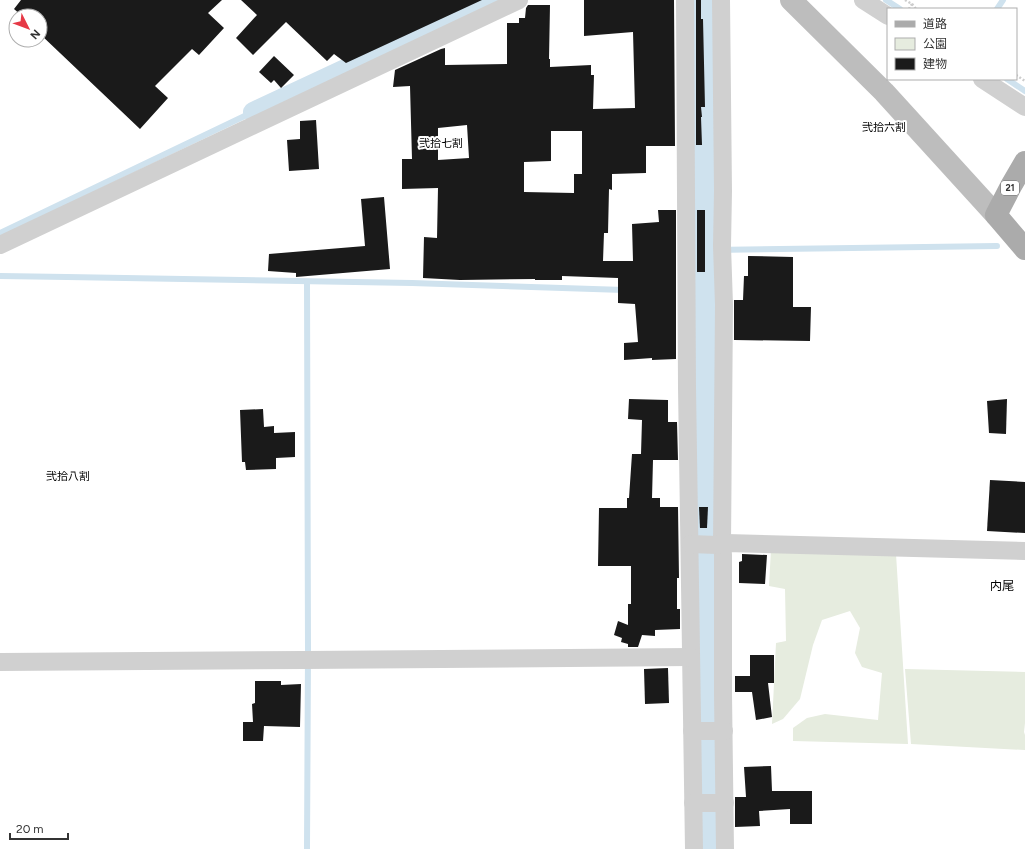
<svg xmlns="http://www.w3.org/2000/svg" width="1025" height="849" font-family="Figtree,'Noto Sans JP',sans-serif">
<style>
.green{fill:#e6ecdf}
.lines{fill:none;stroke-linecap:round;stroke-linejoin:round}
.stream{stroke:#cfe2ee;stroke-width:6}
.canal{stroke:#cfe2ee;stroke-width:20}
.river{stroke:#cfe2ee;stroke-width:35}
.building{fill:#1a1a1a;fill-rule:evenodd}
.path{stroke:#cdcdcd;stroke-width:2.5;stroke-dasharray:2 2;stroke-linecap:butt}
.street{stroke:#d0d0d0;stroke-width:18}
.secondary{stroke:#bdbdbd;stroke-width:22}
.primary{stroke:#ababab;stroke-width:22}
.labels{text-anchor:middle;stroke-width:4;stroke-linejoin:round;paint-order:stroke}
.shield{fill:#fff;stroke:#707070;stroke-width:1}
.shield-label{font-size:9px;font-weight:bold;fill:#333}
.neighbourhood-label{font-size:11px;fill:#000;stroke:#fff}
.quarter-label{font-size:12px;fill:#000;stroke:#fff}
</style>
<rect width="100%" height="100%" fill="#fff"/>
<g class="green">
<polygon points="771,549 896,554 908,744 793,741 793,728 807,718 825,714 878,720 882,673 862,667 855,653 860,628 850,611 822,620 813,645 800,699 783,719 772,724 776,643 786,641 785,589 769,586"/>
<polygon points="705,592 707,718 696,719 695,593"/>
<polygon points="905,669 1025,672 1025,723 1024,732 1025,735 1025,750 911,744"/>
</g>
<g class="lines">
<g class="stream">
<polyline points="886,0 900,9"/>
<polyline points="997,9 1003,0"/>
<polyline points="1007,79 1025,91"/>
<polyline points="0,233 253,112"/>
<polyline points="712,250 997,246"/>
<polyline points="0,276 67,277 412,283 624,290"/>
<polyline points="706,290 712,289"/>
<polyline points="707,649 713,649"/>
<polyline points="307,849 308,653 307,282"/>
</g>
<polyline class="canal" points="253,112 493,0"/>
<polyline class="river" points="710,0 712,298 712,577 714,849"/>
</g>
<g class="building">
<polygon points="21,0 222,0 208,13 224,28 199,55 192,49 155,86 168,98 140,129 40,34 40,16 22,16 14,9"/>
<polygon points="241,0 482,0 346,63 334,54 327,61 286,22 253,55 236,38 257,15"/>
<path d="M584,0h90l1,146h-29v27l-34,1v16l-3,-1 -1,44h-4l-1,28h30l-1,-37 27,-2 -1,-12h18v149l-24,1v-2l-28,2v-17l14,-1 -3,-38 -17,-1v-25l-56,-2v4h-27v-1l-75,1 -37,-2 1,-41 13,1 1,-50 -36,1v-30h10l-2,-73 -17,1 2,-17 46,-21 4,-1v17l62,-1v-41h12v-5h6l1,-10 2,-3h22l-1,54h1v8l41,-2v10h3l-1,34 42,-1 -2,-76 -49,4zM467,125l2,33 -31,2v-32zM551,131h31v43h-8v19l-50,-1v-30l27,-1z"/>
<polygon points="696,0 701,0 701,19 703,19 705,107 701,107 702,117 701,117 702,145 696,145"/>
<polygon points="274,56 294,75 281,88 274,80 271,83 259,72"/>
<polygon points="316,120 319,169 289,171 287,140 300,139 300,121"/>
<polygon points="384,197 390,269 296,277 296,273 268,271 269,254 365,246 361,199"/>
<rect x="697" y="210" width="8" height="62"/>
<polygon points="748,256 793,257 793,307 811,307 810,341 734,340 734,300 743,300 744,276 748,276"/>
<polygon points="629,399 668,400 668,422 677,422 678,460 653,460 652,498 660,498 660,507 678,507 679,578 677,578 677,609 680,609 680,629 655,630 655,636 642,635 638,647 628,647 628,644 621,642 622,638 614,635 618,621 628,625 628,604 631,604 631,566 598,566 599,508 627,508 627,498 629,498 632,454 641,454 642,420 628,419"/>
<polygon points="1007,399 1006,434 989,433 987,401"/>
<polygon points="263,409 264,427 274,426 274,433 295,432 295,457 276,458 276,469 246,470 245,462 242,462 240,410"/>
<polygon points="990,480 1025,482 1025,533 987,531"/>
<polygon points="699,507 708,507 707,528 700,528"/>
<polygon points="742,554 767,555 765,584 739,583 739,562 742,561"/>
<polygon points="750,655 774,655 774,683 768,683 772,717 756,720 752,692 735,692 735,676 750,676"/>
<polygon points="668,668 669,703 645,704 644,669"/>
<polygon points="255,681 281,681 281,685 301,684 300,727 264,726 263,741 243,741 243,722 253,722 252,704 255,703"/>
<polygon points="771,766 772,791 812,791 812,824 790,824 790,809 759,811 760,826 735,827 735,797 746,797 744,767"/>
</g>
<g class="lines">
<g class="path">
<polyline points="905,0 912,4 909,9"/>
<polyline points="912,4 916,9"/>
<polyline points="1016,75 1025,81"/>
</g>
<g class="street">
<polyline points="685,0 687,387 694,849"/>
<polyline points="721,0 723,191 722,246 724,305 722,544 723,555 723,694 725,849"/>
<polyline points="863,0 888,16"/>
<polyline points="982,79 1025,107"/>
<polyline points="0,245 519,0"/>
<polyline points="690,544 717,545 726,543 1025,551"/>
<polyline points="0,662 304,660 691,657"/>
<polyline points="692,731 724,731"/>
<polyline points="693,803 725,803"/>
</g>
<polyline class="secondary" points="791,0 884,92 996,215"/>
<polyline class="primary" points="1025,162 1011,186 996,215 1025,249"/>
</g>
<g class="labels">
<rect class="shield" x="1001" y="181" width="18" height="14" rx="3"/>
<g class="shield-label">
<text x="1010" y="191">21</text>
</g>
<g class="neighbourhood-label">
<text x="884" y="131">弐拾六割</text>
<text x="441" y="147">弐拾七割</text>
<text x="68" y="480">弐拾八割</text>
</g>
<g class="quarter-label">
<text x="1002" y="590">内尾</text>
</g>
</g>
<rect x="887" y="8" width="130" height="72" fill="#ffffff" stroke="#adadad"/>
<rect x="895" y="21" width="20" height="6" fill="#ababab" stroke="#adadad"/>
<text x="923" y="28" font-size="12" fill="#333333">道路</text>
<rect x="895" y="38" width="20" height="12" fill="#e6ecdf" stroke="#adadad"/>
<text x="923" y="48" font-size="12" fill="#333333">公園</text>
<rect x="895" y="58" width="20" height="12" fill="#1a1a1a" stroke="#adadad"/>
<text x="923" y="68" font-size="12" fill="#333333">建物</text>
<g transform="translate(28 28) rotate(132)"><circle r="19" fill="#ffffff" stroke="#adadad"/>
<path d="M0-3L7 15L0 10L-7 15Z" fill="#e63946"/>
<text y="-6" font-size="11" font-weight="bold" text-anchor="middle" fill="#333333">N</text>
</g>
<path d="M10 833v6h58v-6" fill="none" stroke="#333333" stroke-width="2"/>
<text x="16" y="833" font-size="12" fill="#333333" stroke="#ffffff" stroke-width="3" paint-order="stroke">20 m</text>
</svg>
